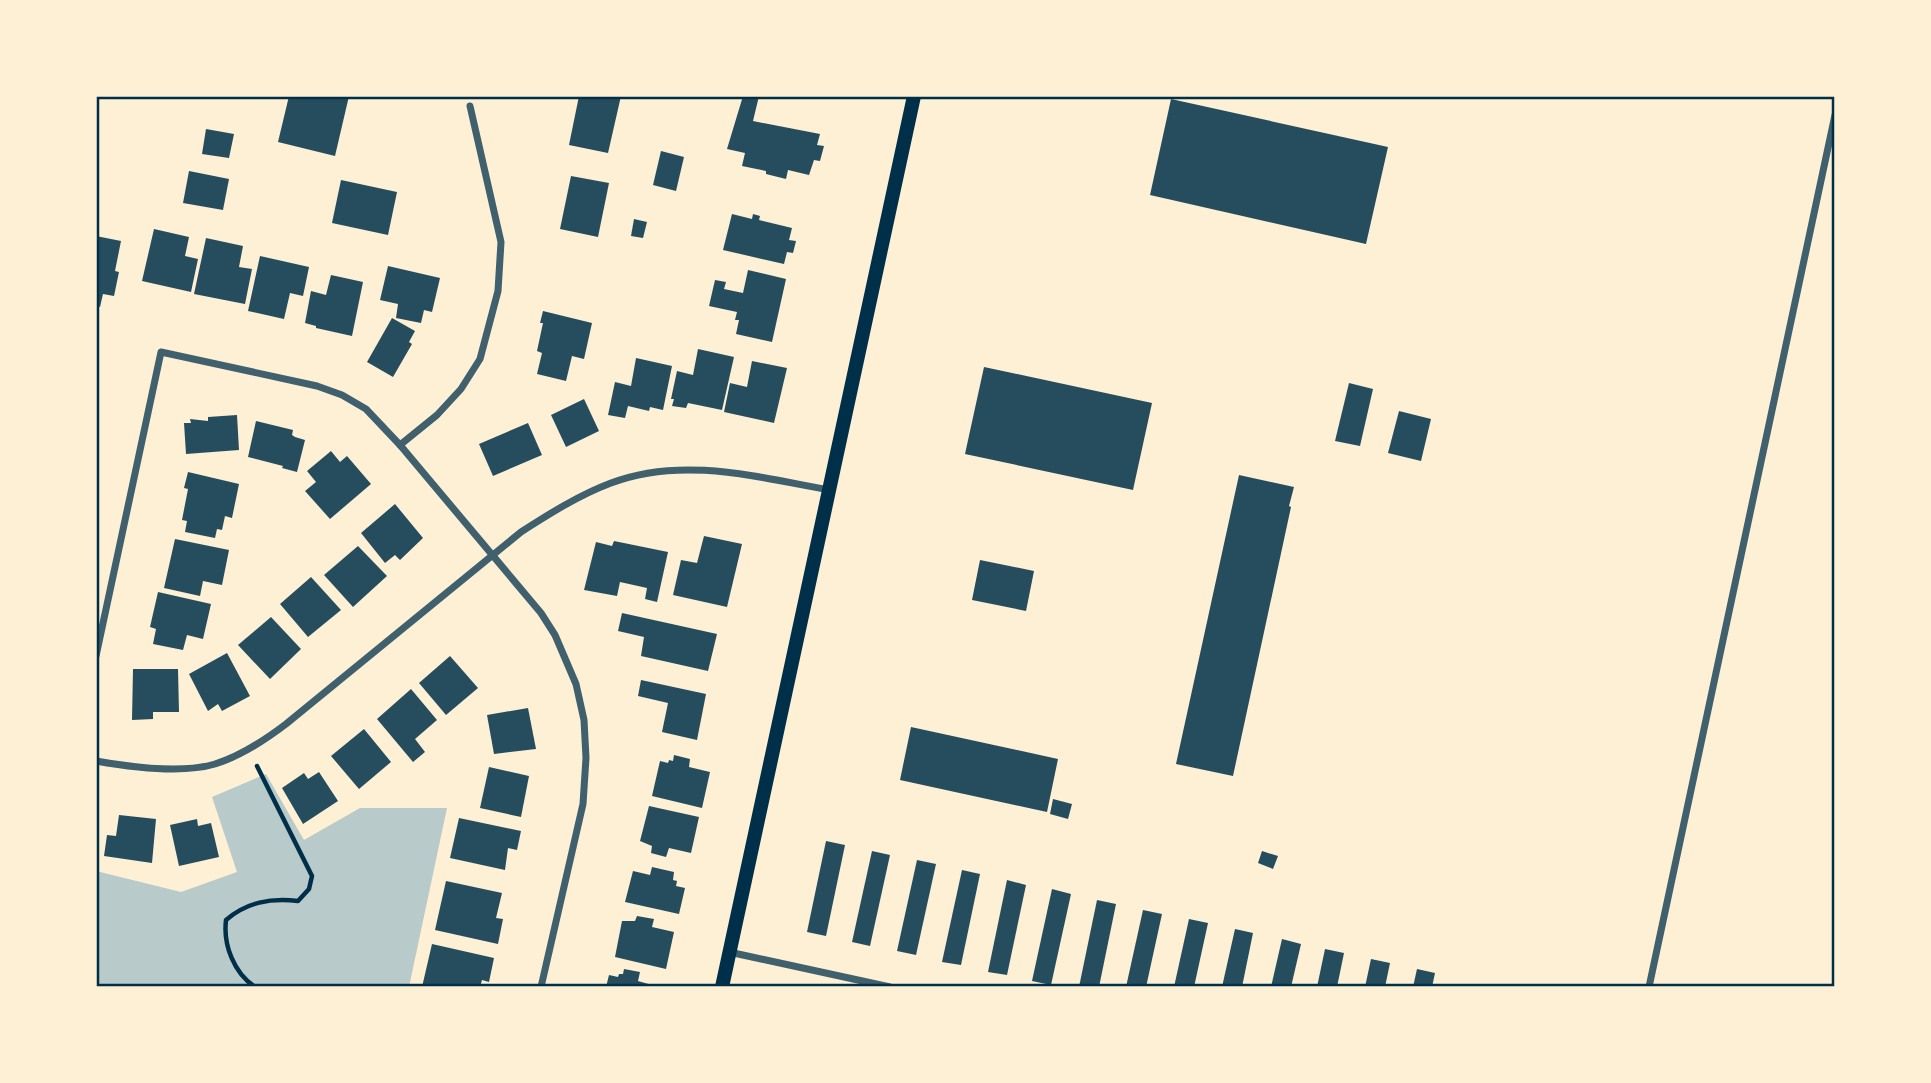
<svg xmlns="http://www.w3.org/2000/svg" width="1931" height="1083" font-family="'PT Sans',sans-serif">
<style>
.green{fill:#b9caca}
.building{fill:#264d5e}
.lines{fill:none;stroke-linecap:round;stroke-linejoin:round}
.path{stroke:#003049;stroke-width:4.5}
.minor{stroke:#3f606c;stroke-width:7}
.secondary{stroke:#003049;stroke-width:14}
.neatline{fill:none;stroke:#003049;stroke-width:2.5}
</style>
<rect width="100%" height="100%" fill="#fdf0d5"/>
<polygon class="green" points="266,774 304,840 360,808 447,808 409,987 96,987 96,871 181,892 237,872 212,797"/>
<g class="building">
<polygon points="289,96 349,96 335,156 278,142"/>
<polygon points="579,96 621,96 608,153 569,145"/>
<polygon points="743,96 759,96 753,121 820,134 817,145 824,146 820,161 814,160 809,175 788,170 786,179 766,174 766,171 742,166 745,153 727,149"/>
<polygon points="1171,99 1388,147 1366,244 1150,195"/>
<polygon points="206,129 234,134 229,158 202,154"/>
<polygon points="661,151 684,157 676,191 653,185"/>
<polygon points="189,171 229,179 223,210 183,203"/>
<polygon points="571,176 609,183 598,237 560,229"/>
<polygon points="341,180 397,192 388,235 332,223"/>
<polygon points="732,214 752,219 753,214 760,216 759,220 792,228 789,240 796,241 793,253 787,252 784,264 723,250"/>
<polygon points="634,219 647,222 643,238 631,236"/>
<polygon points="154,229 189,237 185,256 198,259 191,292 142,281"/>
<polygon points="96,236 121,241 115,271 119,272 114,296 103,294 100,307 96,306"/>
<polygon points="206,238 243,246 239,267 252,269 245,304 194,294"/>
<polygon points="260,256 309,267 303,296 290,293 284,319 248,311"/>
<polygon points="388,266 440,278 432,312 424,310 421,323 396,318 398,304 380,300"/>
<polygon points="748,270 786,279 772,342 736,334 739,320 735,320 737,312 709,306 715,280 726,282 724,289 743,293"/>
<polygon points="331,275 363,282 352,336 316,328 316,326 305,323 311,291 326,295"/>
<polygon points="543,311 592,323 584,359 572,356 566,381 537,374 542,353 537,351 543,323 540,323"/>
<polygon points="392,318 415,331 409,342 412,344 393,377 367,362"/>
<polygon points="698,349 734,357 722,410 688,403 686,408 672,406 674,399 671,399 677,371 693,375"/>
<polygon points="636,358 672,366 663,410 650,407 649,411 628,406 625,418 608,415 615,382 631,386"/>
<polygon points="752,361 787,368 774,423 724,412 730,383 747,387"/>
<polygon points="984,367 1152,403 1133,490 965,454"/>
<polygon points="1349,383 1373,389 1360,446 1335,441"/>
<polygon points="584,399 599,431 566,447 551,415"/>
<polygon points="1399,411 1431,419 1421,461 1388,453"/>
<polygon points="237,415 239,450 186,454 184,423 191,423 190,419 208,421 208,417"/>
<polygon points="256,421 293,430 292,435 295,437 305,440 297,472 282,468 283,466 248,457"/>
<polygon points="528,423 542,455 493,476 479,444"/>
<polygon points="331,451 340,462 347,456 371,484 330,519 305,491 316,482 307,471"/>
<polygon points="188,472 239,484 232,518 225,516 222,530 217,529 215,538 185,532 187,521 182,520 188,489 184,488"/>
<polygon points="1239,475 1294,487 1289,506 1291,507 1233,776 1176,764"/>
<polygon points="395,504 423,538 400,560 395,555 385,563 361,533"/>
<polygon points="704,536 742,544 727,607 673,595 681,560 697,563"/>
<polygon points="175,539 229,550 222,585 203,581 200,596 164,588"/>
<polygon points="614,541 668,552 657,602 645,599 647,588 620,582 617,596 584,590 596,542 612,546"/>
<polygon points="358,546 387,576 353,607 324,575"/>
<polygon points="980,560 1034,571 1026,611 972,600"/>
<polygon points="311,577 341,610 308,637 280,604"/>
<polygon points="158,592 211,604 203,639 187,635 183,650 153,644 156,629 150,627"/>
<polygon points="622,613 717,634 708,671 641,656 644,637 618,631"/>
<polygon points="271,617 301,649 270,679 238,645"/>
<polygon points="227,653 250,696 222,711 218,704 208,711 189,674"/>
<polygon points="450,656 478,688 446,715 419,683"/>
<polygon points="133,669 178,669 179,712 153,712 153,719 132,720"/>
<polygon points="641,680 706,694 697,740 662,732 668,703 638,696"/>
<polygon points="411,689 437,720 415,739 425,752 413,762 377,719"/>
<polygon points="528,708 536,749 494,754 487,715"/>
<polygon points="911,727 1058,759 1047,812 900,780"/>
<polygon points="364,729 391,762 359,789 331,756"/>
<polygon points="674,755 690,759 689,767 710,772 702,808 652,796 660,761 668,763 669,760 673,761"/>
<polygon points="489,767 529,776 521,817 480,808"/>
<polygon points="319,772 338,801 303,824 282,788 304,773 308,779"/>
<polygon points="1053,799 1072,804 1068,819 1050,814"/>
<polygon points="649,806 699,817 691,853 669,848 666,857 651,853 652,846 640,841"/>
<polygon points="119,815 156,819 152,863 104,856 107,835 116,836"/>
<polygon points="459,818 521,831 517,850 508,848 505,870 450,858"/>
<polygon points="197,819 198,826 211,823 219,857 179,866 170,825"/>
<polygon points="826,841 845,845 826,936 807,932"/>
<polygon points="872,851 890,855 870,946 852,942"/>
<polygon points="1262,851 1278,856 1273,869 1258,863"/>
<polygon points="917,860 936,864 916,955 897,951"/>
<polygon points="652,867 674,872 673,880 677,881 676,886 685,888 679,914 625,902 633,871 650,875"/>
<polygon points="962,870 980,874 961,965 942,962"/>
<polygon points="1007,880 1026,885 1007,975 988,972"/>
<polygon points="446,881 502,893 496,918 503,919 498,944 435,930"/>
<polygon points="1052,889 1071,894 1051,985 1032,981"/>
<polygon points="1097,900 1116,904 1099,987 1079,987"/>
<polygon points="1143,910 1162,914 1146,987 1126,987"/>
<polygon points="637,916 654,919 652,927 674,932 666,969 615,957 622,921 635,921"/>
<polygon points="1189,919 1208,923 1194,987 1174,987"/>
<polygon points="1235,929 1253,933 1242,987 1222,987"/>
<polygon points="1282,939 1301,944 1291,987 1271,987"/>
<polygon points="432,944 494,958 489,982 482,980 480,987 422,987"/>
<polygon points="1325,949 1344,953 1337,987 1317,987"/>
<polygon points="1371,959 1390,963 1385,987 1365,987"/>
<polygon points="624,969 640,972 638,981 659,987 606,987 609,975 618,977 619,974 623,974"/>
<polygon points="1417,969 1435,973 1432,987 1413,987"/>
</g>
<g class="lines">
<path class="path" d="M255,987c-21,-14 -32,-42 -29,-67 21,-18 44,-22 72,-19l11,-12 3,-13 -55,-110"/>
<g class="minor">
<polyline points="400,445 437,415 461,389 480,359 498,291 501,242 470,106"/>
<polyline points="96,656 161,352 317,386 342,395 366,409 400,445 541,613 555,635 576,684 584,720 586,758 583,804 541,987"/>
<path d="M96,761c34,6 86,13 119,3 26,-8 50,-24 71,-40l235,-192c28,-18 58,-37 90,-49 71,-27 146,-6 218,7"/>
<polyline points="729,952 890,987"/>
<polyline points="1649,987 1835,115"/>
</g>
<polyline class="secondary" points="722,987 914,96"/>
</g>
<rect width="1931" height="1083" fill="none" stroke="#fdf0d5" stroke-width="196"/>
<rect x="98" y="98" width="1735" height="887" class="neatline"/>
</svg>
